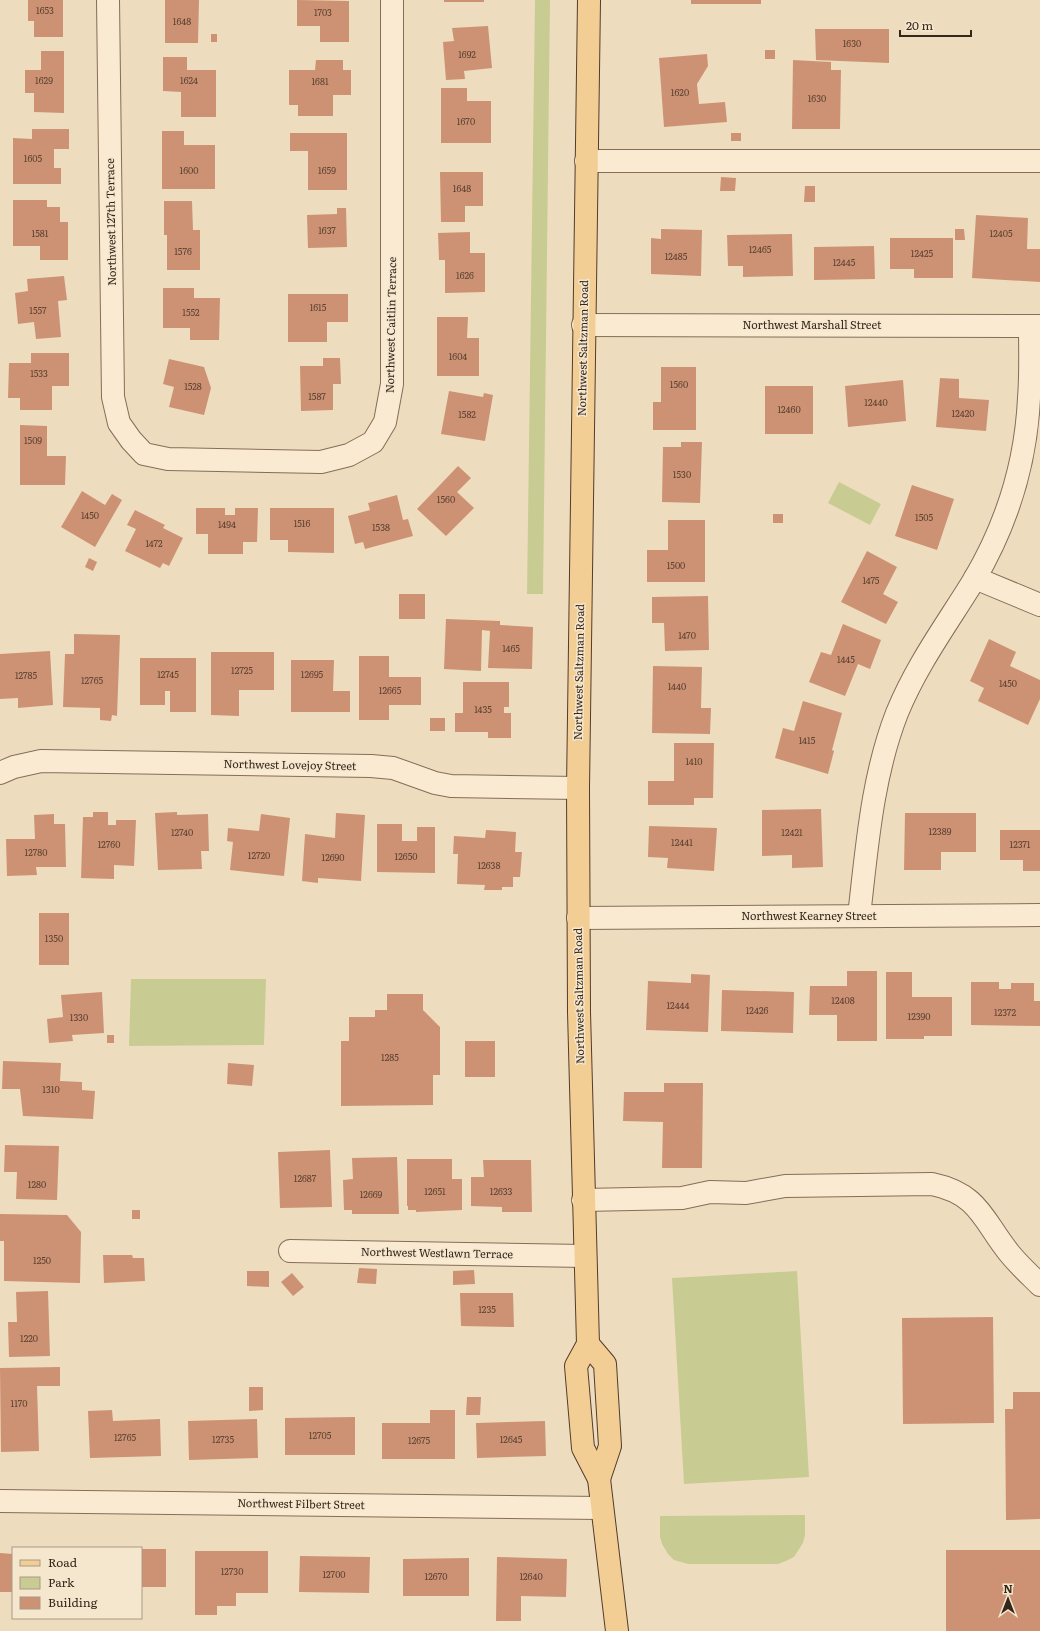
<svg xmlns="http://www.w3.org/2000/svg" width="1040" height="1631" font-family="Literata,serif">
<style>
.green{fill:#c9cc92}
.building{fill:#cd9273}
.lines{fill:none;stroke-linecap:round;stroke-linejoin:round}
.minor-casing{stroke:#866d57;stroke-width:24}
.major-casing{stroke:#543b2b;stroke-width:24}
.minor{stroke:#f9ead1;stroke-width:22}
.major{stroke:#f3ce94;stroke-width:22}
.labels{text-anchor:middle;stroke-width:3;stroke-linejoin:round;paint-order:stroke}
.number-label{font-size:9px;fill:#5b4132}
.street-label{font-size:11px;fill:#35261c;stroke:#f5e7ce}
</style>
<rect width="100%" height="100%" fill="#eedcbe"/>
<g class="green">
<polygon points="535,0 550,0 543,594 527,594"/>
<polygon points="839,482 881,504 870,525 828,503"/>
<polygon points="131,979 266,979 264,1045 129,1046"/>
<polygon points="797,1271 809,1477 684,1484 672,1278"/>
<polygon points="805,1515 805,1535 803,1543 794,1557 786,1561 778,1564 688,1564 674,1560 668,1554 662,1544 660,1537 660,1516"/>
</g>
<g class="building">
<polygon points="28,0 63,0 63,37 34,37 34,21 28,21"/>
<polygon points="165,0 199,0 198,43 165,43"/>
<polygon points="297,0 349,1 349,42 320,42 320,26 297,26"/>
<rect x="444" y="0" width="40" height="2"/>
<rect x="691" y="0" width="70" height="4"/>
<polygon points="488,26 492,68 464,71 465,79 446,80 443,42 454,41 452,28"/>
<polygon points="815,29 889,29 889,63 816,60"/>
<rect x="211" y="34" width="6" height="8"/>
<rect x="765" y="50" width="10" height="9"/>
<polygon points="41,51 64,51 64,113 34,112 34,93 25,93 25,70 41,70"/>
<polygon points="707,54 708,66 697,84 699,104 725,102 727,122 664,127 659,58"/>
<polygon points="163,57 187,57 187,70 216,70 216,117 181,117 181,92 163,91"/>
<polygon points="316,60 343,60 343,70 351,70 351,95 333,95 333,116 298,116 298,105 289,105 289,70 315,70"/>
<polygon points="793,60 831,62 831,70 841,70 840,129 792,129"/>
<polygon points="441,88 467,88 467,101 491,101 491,143 441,143"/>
<polygon points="32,129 69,129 69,149 54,149 54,168 61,168 61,184 13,184 13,138 32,139"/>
<polygon points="162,131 184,131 184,145 215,145 215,189 162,189"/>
<polygon points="290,133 347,133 347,190 308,190 308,151 290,151"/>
<rect x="731" y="133" width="10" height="8"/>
<polygon points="440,172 483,172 483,206 465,206 465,222 441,222"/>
<polygon points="721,177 736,178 735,191 720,191"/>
<polygon points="805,186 815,186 815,202 804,202"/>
<polygon points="13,200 47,200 47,207 60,207 60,222 68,222 68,260 40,260 40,246 13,246"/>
<polygon points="164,201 192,201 193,230 200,230 200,270 167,270 167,235 164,235"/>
<polygon points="337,208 346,208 347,247 308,248 307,215 337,214"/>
<polygon points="976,215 1028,218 1027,249 1040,249 1040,282 972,278"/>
<polygon points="661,229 702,230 701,276 651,274 651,238 661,239"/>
<polygon points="955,229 964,229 965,240 955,240"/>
<polygon points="470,232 470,253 485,253 485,292 445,293 445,260 439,260 438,233"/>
<polygon points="792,234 793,276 743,277 743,266 728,266 727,235"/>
<polygon points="890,238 953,238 953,278 914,278 914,269 890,269"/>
<polygon points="874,246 875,279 814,280 814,247"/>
<polygon points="64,276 67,300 58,301 61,337 36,339 34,322 18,324 15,293 28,291 27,279"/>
<polygon points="163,288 194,288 194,298 220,298 219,340 190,340 190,328 163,328"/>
<polygon points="288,294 348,294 348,322 327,322 327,342 288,342"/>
<polygon points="437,317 468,317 467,338 479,338 479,376 437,376"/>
<polygon points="31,353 69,353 69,386 52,386 52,410 20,410 20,398 8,398 9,363 31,363"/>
<polygon points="323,358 340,358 341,384 333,384 333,410 301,411 300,366 323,366"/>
<polygon points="169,359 204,367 211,388 204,415 169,407 174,387 163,384"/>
<polygon points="661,367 696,367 696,430 653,430 653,402 661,402"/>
<polygon points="940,378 959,379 959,398 989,400 986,431 936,427"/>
<polygon points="903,380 906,421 848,427 845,386"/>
<rect x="765" y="386" width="48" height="48"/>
<polygon points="449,391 483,397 484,393 493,395 485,441 441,434"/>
<polygon points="20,425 47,426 47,456 66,456 65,485 20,485"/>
<polygon points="681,442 702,442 700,503 662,502 663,447 681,447"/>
<polygon points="458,466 471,478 457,492 474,508 446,536 417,509"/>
<polygon points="912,485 954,499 937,550 895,536"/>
<polygon points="82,491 105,505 112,494 122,500 95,547 61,527"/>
<polygon points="397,495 403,520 408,519 413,536 365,549 363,542 355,544 348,516 370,510 368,503"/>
<polygon points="196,508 225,508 225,515 235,515 235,508 258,508 257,542 243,542 243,554 208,554 208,534 196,534"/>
<polygon points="270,508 334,508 334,553 288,552 288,540 270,540"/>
<polygon points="135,510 165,525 163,528 183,538 169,566 163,563 160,568 125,551 136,529 127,525"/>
<rect x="773" y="514" width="10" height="9"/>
<polygon points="668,520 705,520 705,582 647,582 647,550 668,550"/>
<polygon points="867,551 897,567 883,594 898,602 886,624 841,602"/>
<polygon points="89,558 97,562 93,571 85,567"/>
<rect x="399" y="594" width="26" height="25"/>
<polygon points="708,596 709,650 665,651 664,623 652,623 652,597"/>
<polygon points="446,619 500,621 500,625 533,627 532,669 488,668 490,631 482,630 481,671 444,669"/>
<polygon points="843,624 881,640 870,669 858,664 845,696 809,682 821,652 831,655"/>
<polygon points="74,634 120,635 117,716 112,715 111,721 100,720 100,708 63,707 65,654 74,654"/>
<polygon points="989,639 1016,652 1010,666 1040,680 1040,699 1028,725 978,701 984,688 970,681"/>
<polygon points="50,651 53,705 18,708 18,698 0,699 0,654"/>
<polygon points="211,652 274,652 274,690 239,690 239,716 211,715"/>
<polygon points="359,656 389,656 389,677 421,677 421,705 389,705 389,720 359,720"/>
<polygon points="140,658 196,658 196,712 170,712 170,691 165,691 165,705 140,705"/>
<polygon points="291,660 334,660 333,691 350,691 350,712 291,712"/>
<polygon points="653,666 702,667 701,708 711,708 710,734 652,733"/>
<polygon points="463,682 509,682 509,707 504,707 504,713 511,713 511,738 488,738 488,732 455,732 455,713 463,713"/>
<polygon points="803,701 842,713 832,750 834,751 828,774 775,758 783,728 794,731"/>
<rect x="430" y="718" width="15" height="13"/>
<polygon points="674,743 714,743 713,798 694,798 694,805 648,805 648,781 674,781"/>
<polygon points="821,809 823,867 792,868 792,855 762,856 762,810"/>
<polygon points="93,812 108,812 108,825 116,825 116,820 136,820 134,866 114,865 114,879 81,878 83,817 93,817"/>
<polygon points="177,812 177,815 208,814 209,851 201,851 202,869 158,870 155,813"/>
<polygon points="336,813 365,815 361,881 318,878 318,883 302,881 305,834 335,838"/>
<polygon points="905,813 976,813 976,852 941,852 941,870 904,870"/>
<polygon points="54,814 54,824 65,824 66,867 36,867 37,875 7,876 6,839 35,839 34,815"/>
<polygon points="261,814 290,818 284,876 230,870 233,842 227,841 228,828 259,831"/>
<polygon points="377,824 402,824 402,841 417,841 417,827 435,827 435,873 377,872"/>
<polygon points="649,826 717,828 714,871 667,868 668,858 648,857"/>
<polygon points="486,830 516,832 515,852 522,852 520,877 513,877 513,887 502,887 502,890 484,890 485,885 457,884 458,854 453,854 454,836 485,838"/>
<polygon points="1000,830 1040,830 1040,871 1023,871 1023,860 1000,860"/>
<rect x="39" y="913" width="30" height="52"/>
<polygon points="847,971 877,971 877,1041 837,1041 837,1015 809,1015 810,986 847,986"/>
<polygon points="886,972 912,972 912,997 952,997 952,1036 924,1036 924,1039 886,1039"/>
<polygon points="691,974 710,975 708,1032 646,1030 648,981 691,983"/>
<polygon points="971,982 999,982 999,989 1011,989 1011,983 1034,983 1034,1001 1040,1001 1040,1026 971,1025"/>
<polygon points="722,990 794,992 793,1033 721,1031"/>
<polygon points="102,992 104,1033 72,1035 73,1041 49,1043 47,1019 63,1017 61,995"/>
<polygon points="387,994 423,994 423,1010 440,1027 440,1075 433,1075 433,1105 341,1106 341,1041 349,1041 349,1017 375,1017 375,1010 387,1010"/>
<rect x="107" y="1035" width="7" height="8"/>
<rect x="465" y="1041" width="30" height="36"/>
<polygon points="3,1061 61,1063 60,1081 82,1082 82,1090 95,1091 93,1119 23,1116 20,1089 2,1089"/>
<polygon points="228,1063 254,1065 252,1086 227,1084"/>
<polygon points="664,1083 703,1083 702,1168 662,1168 663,1122 623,1121 624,1092 664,1092"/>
<polygon points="5,1145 59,1146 57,1200 16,1199 17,1172 4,1172"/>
<polygon points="330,1150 332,1207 280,1208 278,1152"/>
<polygon points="397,1157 399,1214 352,1214 352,1210 344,1210 343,1180 353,1179 352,1158"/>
<polygon points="407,1159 452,1159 452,1179 462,1179 462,1210 416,1212 416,1210 408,1210 408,1206 407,1206"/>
<polygon points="483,1160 531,1160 532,1212 502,1212 502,1207 471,1206 471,1177 484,1177"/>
<rect x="132" y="1210" width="8" height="9"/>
<polygon points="0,1214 67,1215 81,1232 80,1283 4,1281 4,1241 0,1241"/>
<polygon points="103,1255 132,1255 133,1258 144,1258 145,1281 104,1283"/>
<polygon points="359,1268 377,1269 376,1284 357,1283"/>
<polygon points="474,1270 475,1284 453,1285 453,1271"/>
<polygon points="247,1271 269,1271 269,1287 247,1286"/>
<polygon points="292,1273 304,1287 293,1296 281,1282"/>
<polygon points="48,1291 50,1356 9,1357 8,1322 17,1322 16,1292"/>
<polygon points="460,1293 513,1293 514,1327 461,1326"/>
<polygon points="993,1317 994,1423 903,1424 902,1318"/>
<polygon points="60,1367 60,1386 37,1386 39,1451 1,1452 0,1368"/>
<polygon points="249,1387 263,1387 263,1410 249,1411"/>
<polygon points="1013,1392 1040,1392 1040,1519 1006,1520 1005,1409 1013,1409"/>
<polygon points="467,1397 481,1397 480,1415 466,1415"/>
<polygon points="112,1410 113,1421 160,1419 161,1456 90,1458 88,1411"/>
<polygon points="430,1410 455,1410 455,1459 382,1459 382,1423 430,1423"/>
<polygon points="355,1417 355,1455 285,1455 285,1418"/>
<polygon points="257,1419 258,1458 189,1460 188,1421"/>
<polygon points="545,1421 546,1456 477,1458 476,1423"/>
<rect x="141" y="1549" width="25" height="38"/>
<rect x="946" y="1550" width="94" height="81"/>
<polygon points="195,1551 268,1551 268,1593 236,1593 236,1606 217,1606 217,1615 195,1615"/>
<polygon points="0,1553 13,1554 13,1592 0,1592"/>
<polygon points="300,1556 370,1557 369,1593 299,1592"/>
<polygon points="497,1557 567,1559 566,1597 521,1596 521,1621 496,1621"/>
<polygon points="469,1558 469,1596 403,1596 403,1559"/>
</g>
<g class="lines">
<g class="minor-casing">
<g id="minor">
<polyline points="108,0 113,397 119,423 131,440 144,454 168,459 321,462 349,455 373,442 385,422 392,384 392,0"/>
<polyline points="586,161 1040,161"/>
<polyline points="583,325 1040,326"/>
<polyline points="975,578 1040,605"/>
<polyline points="0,773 14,767 41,761 371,766 393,768 435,783 451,786 578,788"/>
<path d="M859,916c8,-69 13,-139 38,-203 20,-49 50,-89 77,-133 33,-56 52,-118 55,-182 2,-24 1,-48 1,-72"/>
<polyline points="578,918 1040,915"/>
<path d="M583,1200l99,-2 28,-6 36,1 39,-7 147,-2c48,10 51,37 78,70 9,11 20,21 30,31"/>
<polyline points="290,1251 585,1256"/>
<polyline points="0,1501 602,1508"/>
</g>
</g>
<g class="major-casing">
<g id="major">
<polyline points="589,0 578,788 579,1012 588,1344 576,1366 583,1448 599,1479 617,1631"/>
<polyline points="588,1344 605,1364 610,1446 599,1479"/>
</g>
</g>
<use href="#minor" class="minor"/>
<use href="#major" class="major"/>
</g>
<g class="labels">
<g class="number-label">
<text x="45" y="14">1653</text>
<text x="323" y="16">1703</text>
<text x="182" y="25">1648</text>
<text x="852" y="47">1630</text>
<text x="467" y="58">1692</text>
<text x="44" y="84">1629</text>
<text x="189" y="84">1624</text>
<text x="320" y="85">1681</text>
<text x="680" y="96">1620</text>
<text x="817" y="102">1630</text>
<text x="466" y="125">1670</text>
<text x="33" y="162">1605</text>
<text x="189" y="174">1600</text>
<text x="327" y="174">1659</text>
<text x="462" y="192">1648</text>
<text x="327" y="234">1637</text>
<text x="40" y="237">1581</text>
<text x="1001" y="237">12405</text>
<text x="760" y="253">12465</text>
<text x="183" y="255">1576</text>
<text x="922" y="257">12425</text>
<text x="676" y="260">12485</text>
<text x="844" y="266">12445</text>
<text x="465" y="279">1626</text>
<text x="318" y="311">1615</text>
<text x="38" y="314">1557</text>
<text x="191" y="316">1552</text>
<text x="458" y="360">1604</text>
<text x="39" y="377">1533</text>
<text x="679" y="388">1560</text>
<text x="193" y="390">1528</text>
<text x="317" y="400">1587</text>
<text x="876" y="406">12440</text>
<text x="789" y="413">12460</text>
<text x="963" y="417">12420</text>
<text x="467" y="418">1582</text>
<text x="33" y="444">1509</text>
<text x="682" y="478">1530</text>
<text x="446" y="503">1560</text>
<text x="90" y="519">1450</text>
<text x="924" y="521">1505</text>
<text x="302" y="527">1516</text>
<text x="227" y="528">1494</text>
<text x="381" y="531">1538</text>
<text x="154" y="547">1472</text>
<text x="676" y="569">1500</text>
<text x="871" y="584">1475</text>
<text x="687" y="639">1470</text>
<text x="511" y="652">1465</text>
<text x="846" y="663">1445</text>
<text x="242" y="674">12725</text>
<text x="168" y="678">12745</text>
<text x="312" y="678">12695</text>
<text x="26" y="679">12785</text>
<text x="92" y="684">12765</text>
<text x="1008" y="687">1450</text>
<text x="677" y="690">1440</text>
<text x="390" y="694">12665</text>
<text x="483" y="713">1435</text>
<text x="807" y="744">1415</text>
<text x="694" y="765">1410</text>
<text x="940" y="835">12389</text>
<text x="182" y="836">12740</text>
<text x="792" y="836">12421</text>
<text x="682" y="846">12441</text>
<text x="109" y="848">12760</text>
<text x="1020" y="848">12371</text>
<text x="36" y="856">12780</text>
<text x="259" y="859">12720</text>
<text x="406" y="860">12650</text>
<text x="333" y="861">12690</text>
<text x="489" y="869">12638</text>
<text x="54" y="942">1350</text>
<text x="843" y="1004">12408</text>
<text x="678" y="1009">12444</text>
<text x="757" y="1014">12426</text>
<text x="1005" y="1016">12372</text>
<text x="919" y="1020">12390</text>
<text x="79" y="1021">1330</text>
<text x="390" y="1061">1285</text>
<text x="51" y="1093">1310</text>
<text x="305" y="1182">12687</text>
<text x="37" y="1188">1280</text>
<text x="435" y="1195">12651</text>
<text x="501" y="1195">12633</text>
<text x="371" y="1198">12669</text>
<text x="42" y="1264">1250</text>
<text x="487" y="1313">1235</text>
<text x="29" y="1342">1220</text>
<text x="19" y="1407">1170</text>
<text x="320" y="1439">12705</text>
<text x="125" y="1441">12765</text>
<text x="223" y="1443">12735</text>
<text x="511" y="1443">12645</text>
<text x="419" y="1444">12675</text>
<text x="232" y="1575">12730</text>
<text x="334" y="1578">12700</text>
<text x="436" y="1580">12670</text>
<text x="531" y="1580">12640</text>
</g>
<g class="street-label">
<text transform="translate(111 222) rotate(-91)" y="4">Northwest 127th Terrace</text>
<text transform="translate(391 325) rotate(-89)" y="4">Northwest Caitlin Terrace</text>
<text x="812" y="329">Northwest Marshall Street</text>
<text transform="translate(583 348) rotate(-89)" y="4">Northwest Saltzman Road</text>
<text transform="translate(579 672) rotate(-89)" y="4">Northwest Saltzman Road</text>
<text transform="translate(290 765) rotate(1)" y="4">Northwest Lovejoy Street</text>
<text x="809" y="920">Northwest Kearney Street</text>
<text transform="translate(579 996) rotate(-91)" y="4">Northwest Saltzman Road</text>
<text transform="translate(437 1253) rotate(1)" y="4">Northwest Westlawn Terrace</text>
<text transform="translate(301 1504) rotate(1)" y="4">Northwest Filbert Street</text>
</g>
</g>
<rect x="12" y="1547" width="130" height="72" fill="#f5e7ce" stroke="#a89a87"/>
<rect x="20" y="1560" width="20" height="6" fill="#f3ce94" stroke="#a89a87"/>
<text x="48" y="1567" font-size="12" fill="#35261c">Road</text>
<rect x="20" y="1577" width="20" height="12" fill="#c9cc92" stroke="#a89a87"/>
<text x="48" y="1587" font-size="12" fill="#35261c">Park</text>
<rect x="20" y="1597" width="20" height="12" fill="#cd9273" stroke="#a89a87"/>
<text x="48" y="1607" font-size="12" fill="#35261c">Building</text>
<g transform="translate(1008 1599)" stroke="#f5e7ce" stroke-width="3" paint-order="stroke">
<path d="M0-3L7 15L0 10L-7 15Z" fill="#35261c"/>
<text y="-6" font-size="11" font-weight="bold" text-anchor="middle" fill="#35261c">N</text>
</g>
<path d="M900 30v6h71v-6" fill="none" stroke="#35261c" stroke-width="2"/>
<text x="906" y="30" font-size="12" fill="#35261c" stroke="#f5e7ce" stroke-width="3" paint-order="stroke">20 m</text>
</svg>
